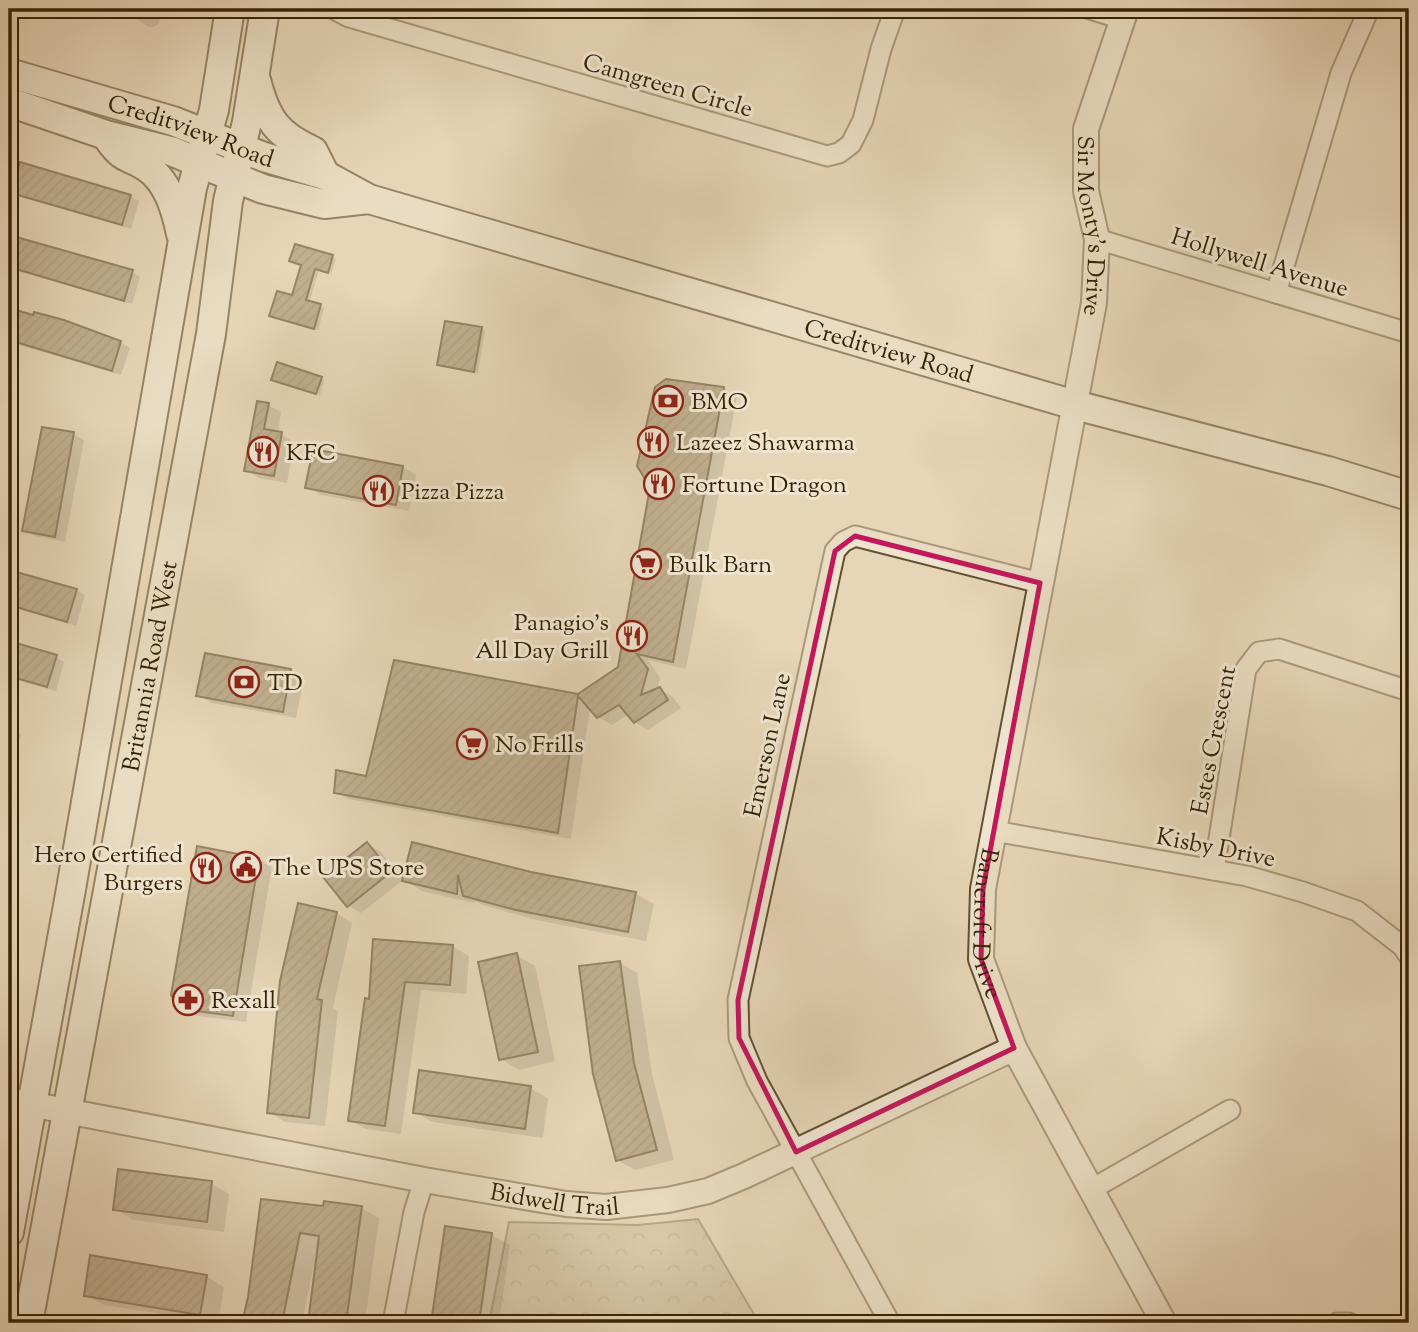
<svg xmlns="http://www.w3.org/2000/svg" width="1418" height="1332" font-family="'Sorts Mill Goudy',serif">
<style>
.forest{fill:url(#forest-crowns);stroke:#806d4d;stroke-width:2}
.shadow{fill:#0003}
.building{fill:url(#building-hatch);stroke:#372302;stroke-width:2}
.lines{fill:none;stroke-linecap:round;stroke-linejoin:round}
.minor-casing{stroke:#63502f;stroke-width:23}
.tertiary-casing{stroke:#63502f;stroke-width:28}
.secondary-casing{stroke:#372302;stroke-width:32}
.minor{stroke:#efe4d0;stroke-width:19}
.tertiary{stroke:#efe4d0;stroke-width:24}
.secondary{stroke:#efe4d0;stroke-width:28}
.marked{fill:none;stroke:#c2185b;stroke-width:5;stroke-linejoin:round}
.labels{text-anchor:middle;stroke-width:6;stroke-linejoin:round;paint-order:stroke}
.street-label{font-size:24px;fill:#372302;stroke:#efe4d0}
.poi-label{font-size:24px;fill:#372302;stroke:#efe4d0;text-anchor:start}
</style>
<defs>
<pattern id="forest-crowns" width="20" height="18" patternUnits="userSpaceOnUse" patternTransform="scale(1.75)"><rect width="20" height="18" fill="#c8b798"/><path d="M2 6a3 3 0 1 1 6 0M12 15a3 3 0 1 1 6 0" fill="none" stroke="#ac9d81"/></pattern>
<pattern id="building-hatch" width="6" height="6" patternUnits="userSpaceOnUse" patternTransform="scale(1.75)"><rect width="6" height="6" fill="#928060"/><path d="M-1 1l2-2M0 6l6-6M5 7l2-2" fill="none" stroke="#78684d"/></pattern>
</defs>
<rect width="100%" height="100%" fill="#e6d5b7"/>
<filter id="stains"><feTurbulence type="fractalNoise" baseFrequency=".00286" numOctaves="4"/><feColorMatrix values="0 0 0 0 .2 0 0 0 0 .09 0 0 0 0 .02 0 0 0 .5 -.17"/></filter>
<radialGradient id="worn" r=".72"><stop offset=".6" stop-color="#630" stop-opacity="0"/><stop offset="1" stop-color="#630" stop-opacity=".3"/></radialGradient>
<polygon class="forest" points="698,1219 759,1323 489,1323 509,1222 638,1225"/>
<g class="shadow">
<polygon points="133,9 162,9 159,24 154,27 149,27 135,18"/>
<polygon points="13,192 130,196 139,201 131,229 22,197"/>
<polygon points="9,236 132,272 140,277 132,304 9,268"/>
<polygon points="332,257 336,259 331,274 319,270 309,303 324,308 318,330 275,317 293,297 303,265"/>
<polygon points="9,309 120,342 130,348 121,375 9,342"/>
<polygon points="482,329 485,331 478,373 439,365"/>
<polygon points="321,378 324,380 320,395 276,381"/>
<polygon points="667,381 724,388 737,396 686,669 648,660 660,678 658,688 673,697 681,708 648,730 635,722 629,714 612,725 598,717 590,708 571,839 349,799 336,792 579,695 620,668 651,487"/>
<polygon points="268,405 281,412 278,433 294,442 287,483 259,478 246,470"/>
<polygon points="9,415 17,419 9,469"/>
<polygon points="73,434 84,440 65,542 35,536 24,530"/>
<polygon points="314,451 403,467 416,475 409,511 321,495 307,487"/>
<polygon points="9,571 77,590 85,595 76,626 9,606"/>
<polygon points="9,643 56,657 64,662 56,691 9,678"/>
<polygon points="290,670 304,678 296,718 212,703 198,695"/>
<polygon points="9,728 21,734 12,761 9,760"/>
<polygon points="367,844 381,852 403,880 361,913 348,905"/>
<polygon points="413,844 531,873 636,894 654,904 646,941 536,920 483,905 475,901 475,903 422,891 404,880"/>
<polygon points="259,860 272,867 246,1022 198,1016 183,1008"/>
<polygon points="336,913 352,923 333,1008 338,1011 325,1126 285,1122 269,1112"/>
<polygon points="452,946 469,956 466,994 421,990 401,1134 366,1129 349,1120 371,1001"/>
<polygon points="516,955 535,966 555,1061 519,1070 501,1059"/>
<polygon points="619,962 637,973 652,1074 674,1160 635,1170 617,1160"/>
<polygon points="530,1088 548,1098 543,1138 433,1122 415,1112"/>
<polygon points="211,1183 229,1194 224,1232 133,1220 115,1209"/>
<polygon points="262,1201 325,1208 361,1208 379,1218 365,1323 309,1323 319,1255 316,1255 302,1323 245,1323"/>
<polygon points="447,1228 492,1235 510,1245 499,1323 433,1323"/>
<polygon points="206,1276 224,1287 218,1323 104,1305 86,1295"/>
</g>
<g class="building">
<polygon points="20,162 131,195 122,225 11,193"/>
<polygon points="9,235 133,270 124,301 9,267"/>
<polygon points="295,244 333,255 328,273 315,269 306,300 321,304 314,329 269,316 277,291 292,295 301,265 289,261"/>
<polygon points="9,308 33,315 34,312 64,320 121,341 112,371 9,340"/>
<polygon points="445,321 482,327 474,372 437,365"/>
<polygon points="277,362 322,377 316,394 271,380"/>
<polygon points="666,379 724,387 673,662 637,654 648,669 641,695 660,687 668,700 634,723 619,705 597,718 578,696 558,833 334,793 336,770 366,776 394,660 578,694 618,667 650,487 637,466 655,387"/>
<polygon points="257,401 269,403 264,429 282,432 274,476 244,471"/>
<polygon points="42,427 74,432 55,537 22,531"/>
<polygon points="313,449 403,466 396,505 305,488"/>
<polygon points="9,570 77,589 67,622 9,605"/>
<polygon points="9,641 57,655 47,687 9,676"/>
<polygon points="205,653 291,669 283,712 196,696"/>
<polygon points="367,842 391,872 347,907 323,877"/>
<polygon points="412,842 531,872 636,892 628,932 516,910 463,896 458,875 457,894 402,881"/>
<polygon points="197,846 259,858 233,1016 182,1009 177,1005 171,995"/>
<polygon points="298,903 337,912 317,999 322,1000 309,1118 267,1113 280,981"/>
<polygon points="373,939 453,945 450,985 405,982 385,1126 348,1121 365,998 369,999"/>
<polygon points="517,953 538,1052 499,1060 478,962"/>
<polygon points="620,961 634,1063 657,1150 616,1161 593,1074 579,966"/>
<polygon points="419,1070 531,1086 525,1129 413,1113"/>
<polygon points="118,1169 212,1181 207,1222 113,1210"/>
<polygon points="261,1199 323,1206 324,1201 362,1206 346,1323 308,1323 319,1236 300,1233 282,1323 242,1323 248,1297"/>
<polygon points="445,1226 492,1233 479,1323 431,1323"/>
<polygon points="90,1255 207,1275 200,1315 84,1296"/>
</g>
<g class="lines">
<g class="minor-casing">
<g id="minor">
<polyline points="334,9 349,17 827,156 839,153 851,144 863,120 881,49 895,9"/>
<polyline points="1090,9 1122,19"/>
<polyline points="1097,239 1409,333"/>
<polyline points="1276,293 1341,73 1369,9"/>
<polyline points="994,831 1247,876 1303,892 1357,911 1402,946 1409,956"/>
<polyline points="1214,870 1246,669 1259,652 1279,649 1409,691"/>
<polyline points="1092,1189 1230,1110"/>
<polyline points="393,1323 414,1212 424,1180"/>
<polyline points="890,1323 757,1081 739,1038 738,1000 835,551 843,542 855,536 1040,583"/>
<polyline points="1337,1323 1349,1323"/>
</g>
</g>
<g class="tertiary-casing">
<g id="tertiary">
<path id="s1" d="M1126,9l-40,120v62l11,48 -3,64 -111,586 -2,70 33,89 150,275"/>
<path id="s2" d="M9,1100l415,80 142,24 40,3 62,-7 40,-9 36,-15 270,-128"/>
</g>
</g>
<g class="secondary-casing">
<g id="secondary">
<path id="s3" d="M9,73l164,48 91,36 61,18 44,24 706,206 253,66 81,25"/>
<path d="M256,80c10,39 21,55 57,71l12,24"/>
<polyline points="9,102 106,135 171,151 263,189 324,204 369,199"/>
<path d="M110,141c14,19 17,14 35,25 23,14 31,44 36,68"/>
<polyline points="9,1232 71,889 192,188 214,110 230,9"/>
<path id="s4" d="M28,1323l183,-989 17,-133 19,-79 18,-113"/>
</g>
</g>
<use href="#minor" class="minor"/>
<use href="#tertiary" class="tertiary"/>
<use href="#secondary" class="secondary"/>
</g>
<path d="M0 0H1418V1332H0ZM855,536l185,47 -57,306 -2,70 33,89 -218,104 -57,-114 -1,-38 97,-449z" fill="#e6d5b7" fill-opacity=".55" fill-rule="evenodd"/>
<path class="marked" d="M855,536l185,47 -57,306 -2,70 33,89 -218,104 -57,-114 -1,-38 97,-449z"/>
<defs>
<g id="bank-ring" transform="scale(1.575)"><circle r="9.5" fill="#efe4d0" stroke="#8f2418" stroke-width="1.5"/><path d="M-6-4H6V4H-6ZM0-2.3a2.3 2.3 0 1 0 0 4.6a2.3 2.3 0 1 0 0-4.6Z" fill="#8f2418"/></g>
<g id="restaurant-ring" transform="scale(1.575)"><circle r="9.5" fill="#efe4d0" stroke="#8f2418" stroke-width="1.5"/><path d="M-5-6h1v4h1v-4h1v4h1v-4h1v5L-1.5 .5V6h-2V.5L-5-1ZM5-6V6H3V1.5H1.5Q1.5-4 5-6Z" fill="#8f2418"/></g>
<g id="supermarket-ring" transform="scale(1.575)"><circle r="9.5" fill="#efe4d0" stroke="#8f2418" stroke-width="1.5"/><path d="M-6-5.5h2.5l.6 2H6L4.5 2H-2.5L-4.4-4H-6ZM-1.5 3.2a1.3 1.3 0 1 0 .1 0ZM3 3.2a1.3 1.3 0 1 0 .1 0Z" fill="#8f2418"/></g>
<g id="civic-ring" transform="scale(1.575)"><circle r="9.5" fill="#efe4d0" stroke="#8f2418" stroke-width="1.5"/><path d="M-.6-6.5H3V-4.5H.6V-3L4-1V1h2V6H-6V1h2V-1L-.6-3ZM-1.2 2.5V6h2.4V2.5Z" fill="#8f2418"/></g>
<g id="pharmacy-ring" transform="scale(1.575)"><circle r="9.5" fill="#efe4d0" stroke="#8f2418" stroke-width="1.5"/><path d="M-2-6h4v4h4v4h-4v4h-4v-4h-4v-4h4Z" fill="#8f2418"/></g>
</defs>
<g fill-rule="evenodd">
<use href="#bank-ring" x="668" y="401"/>
<use href="#restaurant-ring" x="653" y="442"/>
<use href="#restaurant-ring" x="263" y="452"/>
<use href="#restaurant-ring" x="659" y="484"/>
<use href="#restaurant-ring" x="378" y="491"/>
<use href="#supermarket-ring" x="646" y="564"/>
<use href="#restaurant-ring" x="632" y="636"/>
<use href="#bank-ring" x="244" y="682"/>
<use href="#supermarket-ring" x="472" y="744"/>
<use href="#civic-ring" x="246" y="867"/>
<use href="#restaurant-ring" x="206" y="868"/>
<use href="#pharmacy-ring" x="188" y="1000"/>
</g>
<g class="labels">
<g class="street-label">
<text transform="translate(668 85) rotate(16)" y="8">Camgreen Circle</text>
<text dy="8" stroke="none"><textPath href="#s3" startOffset="191">Creditview Road</textPath></text>
<text dy="8" stroke="none"><textPath href="#s1" startOffset="224">Sir Monty's Drive</textPath></text>
<text transform="translate(1260 262) rotate(17)" y="8">Hollywell Avenue</text>
<text dy="8" stroke="none"><textPath href="#s3" startOffset="924">Creditview Road</textPath></text>
<text dy="8" stroke="none"><textPath href="#s4" startOffset="668">Britannia Road West</textPath></text>
<text transform="translate(1213 740) rotate(-79)" y="8">Estes Crescent</text>
<text transform="translate(767 745) rotate(-78)" y="8">Emerson Lane</text>
<text transform="translate(1216 847) rotate(11)" y="8">Kisby Drive</text>
<text dy="8" stroke="none"><textPath href="#s1" startOffset="933">Bancroft Drive</textPath></text>
<text dy="8" stroke="none"><textPath href="#s2" startOffset="555">Bidwell Trail</textPath></text>
</g>
<g class="poi-label">
<text x="691" y="409">BMO</text>
<text x="676" y="450">Lazeez Shawarma</text>
<text x="286" y="460">KFC</text>
<text x="682" y="492">Fortune Dragon</text>
<text x="401" y="499">Pizza Pizza</text>
<text x="669" y="572">Bulk Barn</text>
<text x="609" y="630" text-anchor="end">Panagio's<tspan x="609" dy="28">All Day Grill</tspan></text>
<text x="267" y="690">TD</text>
<text x="495" y="752">No Frills</text>
<text x="183" y="862" text-anchor="end">Hero Certified<tspan x="183" dy="28">Burgers</tspan></text>
<text x="269" y="875">The UPS Store</text>
<text x="211" y="1008">Rexall</text>
</g>
</g>
<rect width="1418" height="1332" fill="none" stroke="#e6d5b7" stroke-width="35"/>
<rect x="10" y="10" width="1397" height="1311" fill="none" stroke="#372302" stroke-width="3.5"/>
<rect x="18" y="18" width="1383" height="1297" fill="none" stroke="#372302" stroke-width="2"/>
<rect width="100%" height="100%" filter="url(#stains)"/>
<rect width="100%" height="100%" fill="url(#worn)"/>
</svg>
